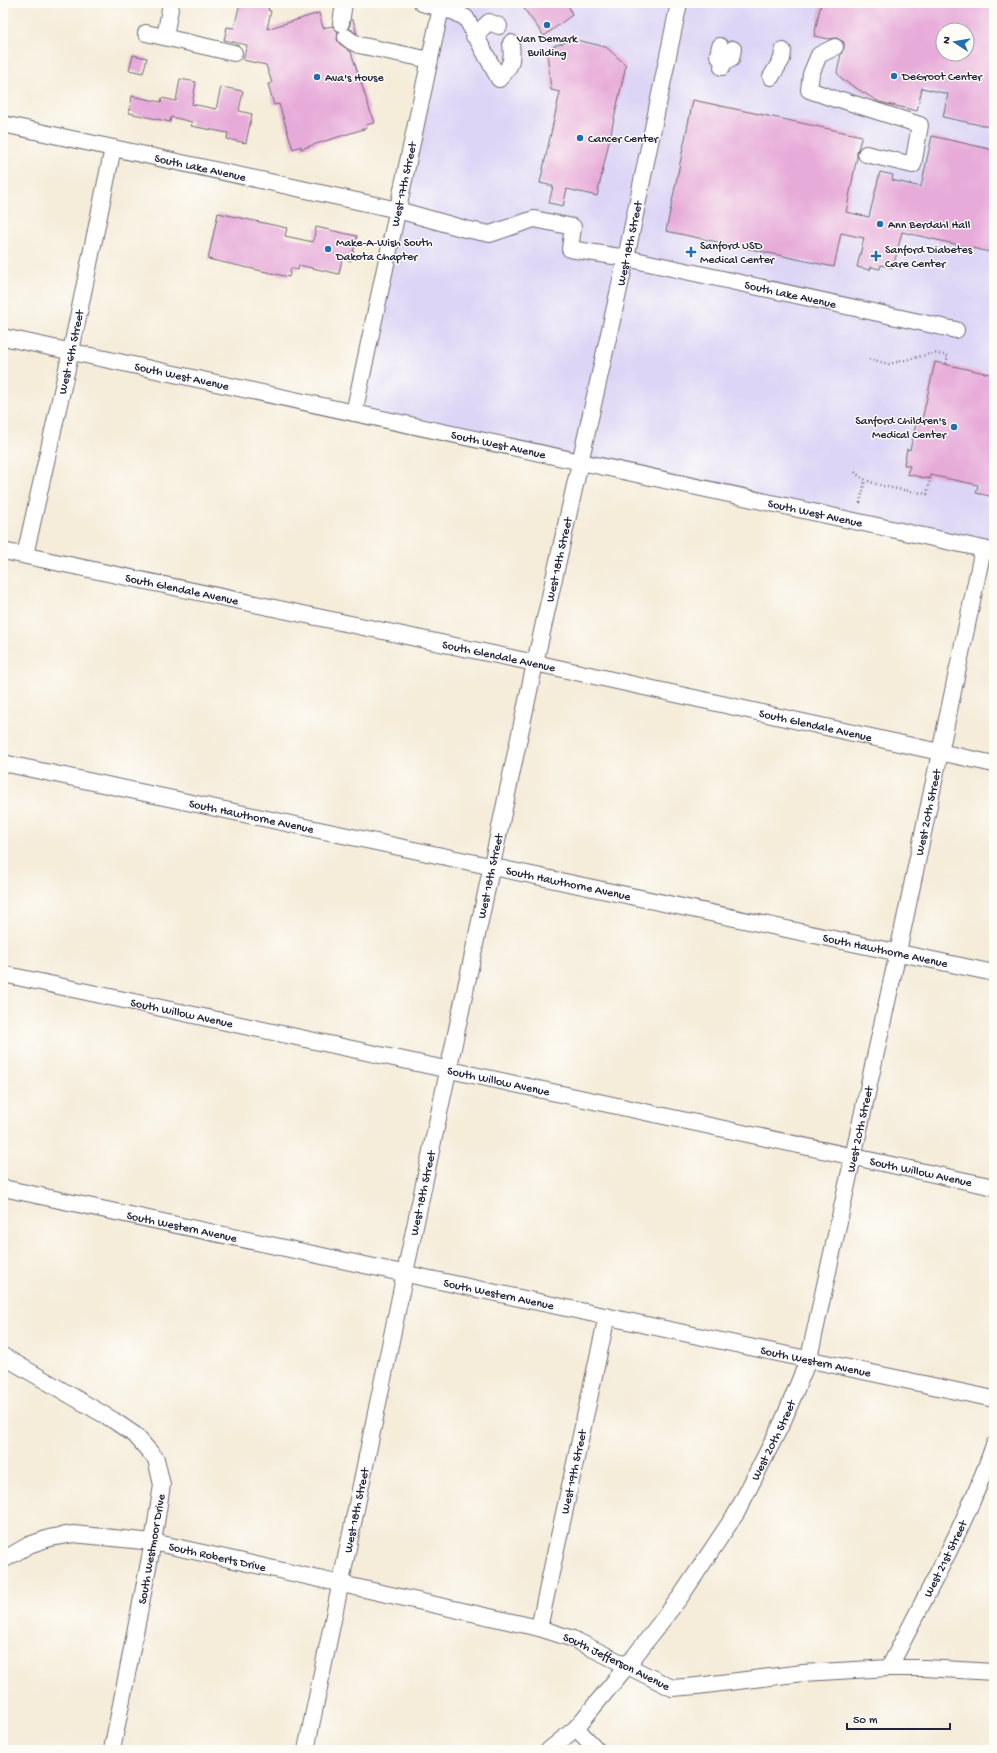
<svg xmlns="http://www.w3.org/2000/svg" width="997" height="1753" font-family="'Gochi Hand',sans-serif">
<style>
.built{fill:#ddd5f6;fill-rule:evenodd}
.building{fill:#e7abd9;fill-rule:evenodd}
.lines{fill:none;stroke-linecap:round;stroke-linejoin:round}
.minor-casing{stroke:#6c6972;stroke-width:18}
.path{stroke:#6c6972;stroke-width:2.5;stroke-dasharray:1 3;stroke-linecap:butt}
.minor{stroke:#fff;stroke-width:16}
.poi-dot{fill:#1f6fb2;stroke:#fdfcf7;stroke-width:1.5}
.labels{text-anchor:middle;stroke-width:3;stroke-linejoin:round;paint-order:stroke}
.poi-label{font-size:12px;fill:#22223b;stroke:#fdfcf7;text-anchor:start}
.street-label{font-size:12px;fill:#22223b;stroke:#fdfcf7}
</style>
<rect width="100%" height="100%" fill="#fdfcf7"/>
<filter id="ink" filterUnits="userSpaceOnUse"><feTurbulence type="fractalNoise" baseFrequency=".025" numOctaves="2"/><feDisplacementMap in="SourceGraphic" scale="8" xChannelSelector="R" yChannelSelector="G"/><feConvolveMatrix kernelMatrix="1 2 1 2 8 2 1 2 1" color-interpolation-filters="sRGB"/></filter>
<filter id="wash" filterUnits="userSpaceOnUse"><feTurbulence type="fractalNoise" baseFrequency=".012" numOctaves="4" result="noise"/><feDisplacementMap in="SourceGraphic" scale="16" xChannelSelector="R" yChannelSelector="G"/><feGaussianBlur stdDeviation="0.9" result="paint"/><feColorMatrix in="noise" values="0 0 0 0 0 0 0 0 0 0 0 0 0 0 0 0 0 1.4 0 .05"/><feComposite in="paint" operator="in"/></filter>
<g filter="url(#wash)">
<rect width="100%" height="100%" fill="#f5ecd9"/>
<path class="built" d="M442,3h552v548l-640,-138zM943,30h24v24h-24z"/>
<g id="blocks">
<g class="building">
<polygon points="240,3 270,3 268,10 271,11 267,29 319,13 323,28 332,26 338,32 337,40 340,44 351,52 374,123 366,125 367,128 319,143 301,149 301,146 293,149 279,104 274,105 268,84 272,83 266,65 243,60 247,45 224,40 227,27 234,28"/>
<polygon points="520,3 568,3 572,15 544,36"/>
<path d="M821,3h173v125l-51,-11 5,-23 -26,-6 -5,23 -38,-9 -36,-22 -6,-7 4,-19 3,-6v-6l-8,-4 -7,1 -15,-3zM943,30h24v24h-24z"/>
<polygon points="351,20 353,20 357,34 349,28"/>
<polygon points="570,41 581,41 606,47 626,65 597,196 567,189 563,206 549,203 553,186 540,183 560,92 551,90 547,50 556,45"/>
<polygon points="133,55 147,58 143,73 129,70"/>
<polygon points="180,79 196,82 192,104 216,109 221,87 243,91 239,111 252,114 246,143 227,139 228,133 191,126 192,122 171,117 170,122 129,113 132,96 161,102 162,98 176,101"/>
<polygon points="693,100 862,136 857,152 857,157 846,212 869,217 880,172 893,175 892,180 921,187 932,136 994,150 994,253 902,232 893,268 881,265 880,269 871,267 870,270 857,267 864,238 841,233 834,267 666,231"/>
<polygon points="218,213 287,228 285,236 313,242 316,227 357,236 351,261 342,259 339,274 299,265 298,270 291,268 289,277 208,259"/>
<polygon points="935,362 994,375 994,497 976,493 978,485 930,475 929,479 907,474 910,466 904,465 907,449 910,450 917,419 922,420"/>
</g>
</g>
</g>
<g filter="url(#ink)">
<use href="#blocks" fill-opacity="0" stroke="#6c6972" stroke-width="1"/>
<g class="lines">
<g class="minor-casing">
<g id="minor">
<path d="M422,3l33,9 11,6 33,61c12,-13 14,-17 12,-36"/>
<polyline points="341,23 344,3"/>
<polyline points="146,33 234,53"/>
<polyline points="474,36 489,22 499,26"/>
<polyline points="165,37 171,3"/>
<polyline points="346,37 351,41 359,45 430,60"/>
<polyline points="720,46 718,55 723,62 722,67"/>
<polyline points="835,47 819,55 811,74 809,90 835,99"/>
<polyline points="723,62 731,59 733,49"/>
<polyline points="771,77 782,59 783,51"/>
<polyline points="842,100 920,125 913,165 866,154"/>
<path id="s1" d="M3,124l395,86 67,19 25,5 44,-15 39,8 -3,22 56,9 330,72"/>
<path id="s2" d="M3,337l990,214"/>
<path id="s3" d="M354,413l88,-410"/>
<path id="s4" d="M3,551l532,112 459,101"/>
<path id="s5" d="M25,555l46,-204 42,-203"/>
<path id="s6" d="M3,763l991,210"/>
<path id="s7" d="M3,974l991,213"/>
<path id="s8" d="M3,1188l991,211"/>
<polyline points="3,1356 113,1420 135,1435 156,1459 162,1485 153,1542 112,1750"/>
<path id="s9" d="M3,1560l26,-15 20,-7 24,-4 80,8 386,86 34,11 99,49 25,-2 106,-13 86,-5h36l69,4"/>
<path id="s10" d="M539,1628l68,-312"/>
<path id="s11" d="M889,1668c37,-73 78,-145 105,-223"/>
<polyline points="576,1728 597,1750"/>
<path id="s12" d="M306,1750l99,-477 130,-610 91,-405 53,-255"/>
<path id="s13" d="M549,1750l27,-22 51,-62 54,-70 56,-84 46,-91 26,-63 89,-406 85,-403"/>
</g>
</g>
<g class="path">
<polyline points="869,359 889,364 934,353 948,356 946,364"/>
<path d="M855,472c12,15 53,18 72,22l4,-19"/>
<polyline points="860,503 865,480"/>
</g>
<use href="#minor" class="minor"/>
</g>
</g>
<g class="poi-dot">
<circle cx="547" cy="25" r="4"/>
<circle cx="894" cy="76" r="4"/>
<circle cx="317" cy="77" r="4"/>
<circle cx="580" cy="138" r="4"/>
<circle cx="880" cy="224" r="4"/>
<circle cx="328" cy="249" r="4"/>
<path d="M689 246h4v4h4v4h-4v4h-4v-4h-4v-4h4z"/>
<path d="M874 250h4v4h4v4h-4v4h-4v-4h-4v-4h4z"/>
<circle cx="954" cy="427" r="4"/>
</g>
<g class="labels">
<g class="poi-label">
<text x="547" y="42" text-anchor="middle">Van Demark<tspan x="547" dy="14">Building</tspan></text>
<text x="902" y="80">DeGroot Center</text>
<text x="325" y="81">Ava's House</text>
<text x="588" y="142">Cancer Center</text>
<text x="888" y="228">Ann Berdahl Hall</text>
<text x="336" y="246">Make-A-Wish South<tspan x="336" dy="14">Dakota Chapter</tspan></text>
<text x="700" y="249">Sanford USD<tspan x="700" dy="14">Medical Center</tspan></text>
<text x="885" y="253">Sanford Diabetes<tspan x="885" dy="14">Care Center</tspan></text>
<text x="946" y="424" text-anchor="end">Sanford Children's<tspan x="946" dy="14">Medical Center</tspan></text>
</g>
<g class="street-label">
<text dy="4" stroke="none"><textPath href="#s1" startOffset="202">South Lake Avenue</textPath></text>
<text dy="4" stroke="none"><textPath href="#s3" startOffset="234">West 17th Street</textPath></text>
<text dy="4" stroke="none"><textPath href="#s12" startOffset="1541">West 18th Street</textPath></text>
<text dy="4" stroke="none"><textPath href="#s1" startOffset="833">South Lake Avenue</textPath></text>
<text dy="4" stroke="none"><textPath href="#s5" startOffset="208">West 16th Street</textPath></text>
<text dy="4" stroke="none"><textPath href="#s2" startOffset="183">South West Avenue</textPath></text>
<text dy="4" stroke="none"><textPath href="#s2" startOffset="507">South West Avenue</textPath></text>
<text dy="4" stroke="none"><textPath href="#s2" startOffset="831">South West Avenue</textPath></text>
<text dy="4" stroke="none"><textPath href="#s12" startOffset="1217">West 18th Street</textPath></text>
<text dy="4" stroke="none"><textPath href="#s4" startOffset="183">South Glendale Avenue</textPath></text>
<text dy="4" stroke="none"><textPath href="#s4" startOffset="507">South Glendale Avenue</textPath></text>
<text dy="4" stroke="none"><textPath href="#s4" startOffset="831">South Glendale Avenue</textPath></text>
<text dy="4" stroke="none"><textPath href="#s13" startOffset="1033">West 20th Street</textPath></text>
<text dy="4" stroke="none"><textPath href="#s6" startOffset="254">South Hawthorne Avenue</textPath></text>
<text dy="4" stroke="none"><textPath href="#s12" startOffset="893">West 18th Street</textPath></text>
<text dy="4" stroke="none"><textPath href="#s6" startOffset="578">South Hawthorne Avenue</textPath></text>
<text dy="4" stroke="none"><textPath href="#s6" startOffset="902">South Hawthorne Avenue</textPath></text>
<text dy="4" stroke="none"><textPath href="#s7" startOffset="183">South Willow Avenue</textPath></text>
<text dy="4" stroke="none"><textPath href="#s7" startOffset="507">South Willow Avenue</textPath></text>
<text dy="4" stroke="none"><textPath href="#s13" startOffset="709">West 20th Street</textPath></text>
<text dy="4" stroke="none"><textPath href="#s7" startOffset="939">South Willow Avenue</textPath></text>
<text dy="4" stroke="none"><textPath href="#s12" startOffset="569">West 18th Street</textPath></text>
<text dy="4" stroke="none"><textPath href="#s8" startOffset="183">South Western Avenue</textPath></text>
<text dy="4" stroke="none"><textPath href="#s8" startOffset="507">South Western Avenue</textPath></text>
<text dy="4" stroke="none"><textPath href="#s8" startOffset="831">South Western Avenue</textPath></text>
<text dy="4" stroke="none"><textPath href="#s13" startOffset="385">West 20th Street</textPath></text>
<text dy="4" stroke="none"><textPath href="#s10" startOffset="160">West 19th Street</textPath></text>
<text dy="4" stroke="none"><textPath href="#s12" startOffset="245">West 18th Street</textPath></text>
<text transform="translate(151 1549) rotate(-80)" y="4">South Westmoor Drive</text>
<text dy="4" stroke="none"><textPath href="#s9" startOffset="222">South Roberts Drive</textPath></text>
<text dy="4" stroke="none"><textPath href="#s11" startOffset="123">West 21st Street</textPath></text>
<text dy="4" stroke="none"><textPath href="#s9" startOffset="636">South Jefferson Avenue</textPath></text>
</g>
</g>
<rect width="997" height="1753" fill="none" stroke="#fdfcf7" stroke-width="16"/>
<g transform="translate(955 42) rotate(282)"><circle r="19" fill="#fdfcf7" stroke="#a5a5ac"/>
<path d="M0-3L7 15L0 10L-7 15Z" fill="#1f6fb2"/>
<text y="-6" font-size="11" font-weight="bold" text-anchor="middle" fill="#22223b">N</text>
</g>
<path d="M847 1723v6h103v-6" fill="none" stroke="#22223b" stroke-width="2"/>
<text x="853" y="1723" font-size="12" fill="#22223b" stroke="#fdfcf7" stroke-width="3" paint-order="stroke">50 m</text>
</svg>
